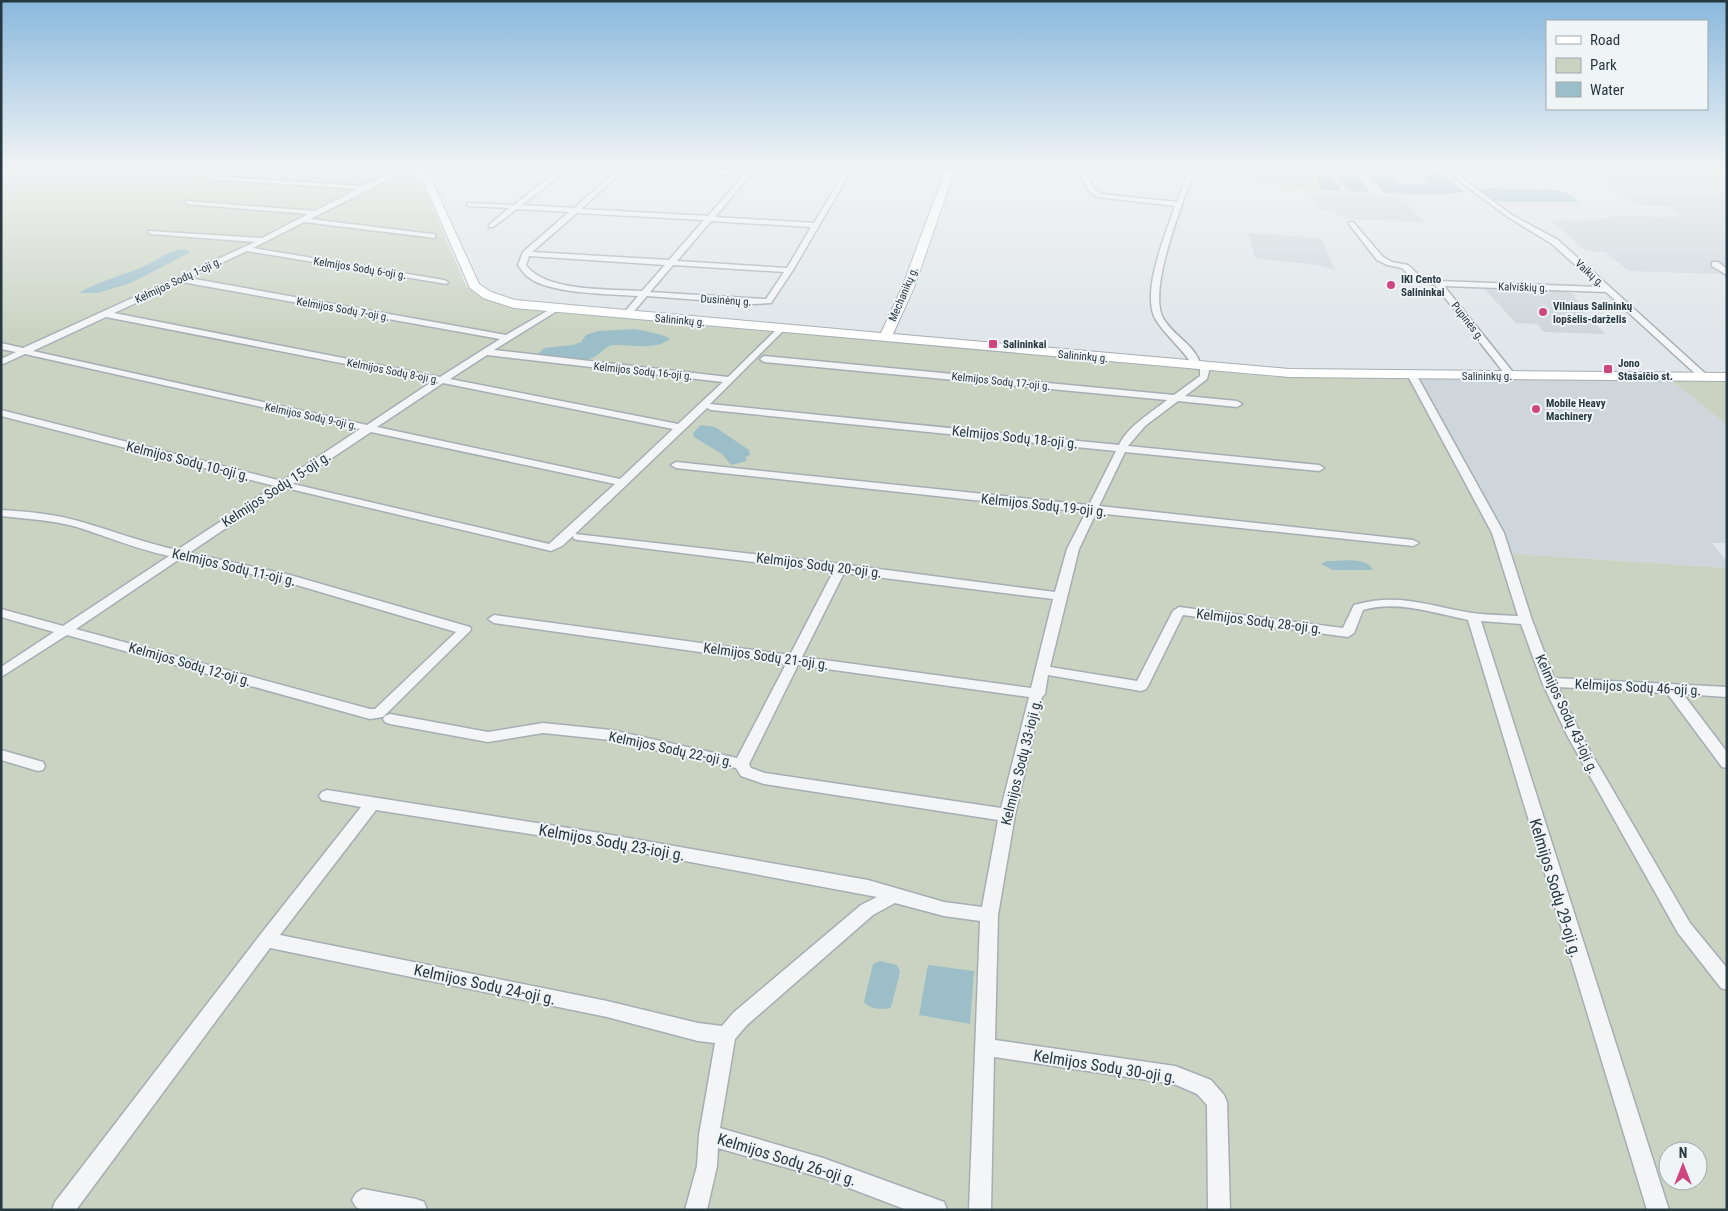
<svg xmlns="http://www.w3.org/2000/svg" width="1728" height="1211" font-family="'Roboto Condensed',sans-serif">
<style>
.built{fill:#ced6db}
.green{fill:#cad3c1;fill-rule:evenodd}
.water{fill:#9bbec9;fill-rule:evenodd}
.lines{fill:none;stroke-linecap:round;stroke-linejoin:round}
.street-casing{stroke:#a5aeb3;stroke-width:3}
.secondary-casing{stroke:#a5aeb3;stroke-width:2}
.street{fill:#f3f5f7;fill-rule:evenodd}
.secondary{fill:#fff;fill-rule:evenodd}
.poi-dot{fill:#ce4580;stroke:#eff4f6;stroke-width:2}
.labels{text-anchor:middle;stroke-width:4;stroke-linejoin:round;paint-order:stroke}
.far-street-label{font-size:11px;fill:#283840;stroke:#eff4f6}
.far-poi-label{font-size:11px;font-weight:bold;fill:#283840;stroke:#eff4f6;text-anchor:start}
.street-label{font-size:14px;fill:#283840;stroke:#eff4f6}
.near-street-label{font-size:16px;fill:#283840;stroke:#eff4f6}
</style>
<rect width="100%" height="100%" fill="#e0e6e9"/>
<g class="built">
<polygon points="1582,166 1727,166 1727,278 1721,274 1629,271 1605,252 1586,251 1551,221 1603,219 1615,216 1684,217 1669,206 1634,205"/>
<polygon points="1309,194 1403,198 1424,222 1346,219 1338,216 1333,210 1319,209"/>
<polygon points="1248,233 1321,238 1335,270 1318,265 1255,258"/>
<polygon points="1484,289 1569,292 1577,296 1574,297 1587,310 1581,310 1605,334 1544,332 1537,324 1516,323"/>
<polygon points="1410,379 1671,380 1727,425 1727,543 1712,543 1727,561 1727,568 1501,553"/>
</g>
<g class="green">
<path d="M1,166h378l30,5 11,8 46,107 16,12 33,9 763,70 132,2 91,174 226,15v642h-1726zM1668,1151h30v30h-30z"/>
<polygon points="533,166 756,166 751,172"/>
<polygon points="1219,166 1308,166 1318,189 1256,184 1245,177 1246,174 1272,171"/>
<polygon points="1671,380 1727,381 1727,425"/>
</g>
<g class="water">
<polygon points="1310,166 1326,166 1341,191 1322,190"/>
<polygon points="1331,166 1350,166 1371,193 1348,191"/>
<path d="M1359,166l74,2 31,24 -29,3 -51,-2zM1387,172l28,1 14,11h-29z"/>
<polygon points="1487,188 1557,190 1565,192 1579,202 1503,202 1495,200 1481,190"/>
<path d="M183,249l8,3 -60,31 -33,10h-19c18,-11 41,-17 61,-25 15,-6 27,-17 43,-19z"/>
<path d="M634,329c7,1 33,6 36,10 -16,12 -38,5 -57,6 -7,0 -12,9 -19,12 -14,7 -42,3 -56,-3l6,-6 29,-3 8,-3 5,-7 12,-4z"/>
<polygon points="701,425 715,427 749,450 750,455 745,457 747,461 731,465 722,454 694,437 693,433"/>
<path d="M1327,561c13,0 40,-5 46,9h-40l-12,-6z"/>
<path d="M880,961l17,4 3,7 -8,32 -2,4c-8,2 -21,1 -26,-6l9,-38z"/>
<polygon points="928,965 974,971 970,1024 919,1015"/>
</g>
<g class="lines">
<g class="street-casing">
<g id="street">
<path d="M407,166h9l-106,53 122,15h3v4l-131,-16 -51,26 191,32 4,2 -1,2 -200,-33 -58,27 317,57 48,-28 4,2 -1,2 -63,39 234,27 52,-51 4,3 -1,2 -73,73 409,41c9,-19 32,-32 48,-45l-403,-38 -4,-3 4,-3 410,39 26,-19v-8h-6c-10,-19 -27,-30 -38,-48 -16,-26 10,-87 19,-114l-78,-9 -9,-7 -9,-19 -51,-5h55l11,23 7,5 76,8 13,-36h6c-11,32 -49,122 -33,152 10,18 33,27 38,48l4,-2 5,3 -3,12 -22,17 52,5 5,3 -5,3 -59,-6 -33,25 -17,20 191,19 5,3 -5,3 -194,-19 -26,54 314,34 6,3 -6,3 -317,-33 -17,36 -29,118 87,14 36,-70 6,-4 164,21 11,-23c44,-13 75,1 118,8 15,2 31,2 46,3l-26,-83 -84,-157 8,-2 88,159 28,87 22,58 173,9v10l-44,-3 44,58v16l-5,-1 -55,-74 -109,-6 24,50 108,186 37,45v22l-6,-2 -43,-55 -110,-196 -26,-55 -21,-58 -40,-3 188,589h-22l-179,-590c-35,-7 -70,-20 -105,-10l-9,23 -6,4 -165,-22 -35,71 -2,3 -5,2 -93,-16 -3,19 -3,3 -27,118 -17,100 -3,125 180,26 36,14 13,15 3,7 3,108h-22l-1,-105 -10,-11 -23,-10 -180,-27 -3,153h-22l11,-289 -36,-5 -49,-13 -22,12 -126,110 -12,14 -15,89 103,30 121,44 3,8h-40l-84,-32 -105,-30 -1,18 -10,44h-22l12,-44 2,-31 16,-92 -17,-2 -91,-24 -337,-69 -194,262h-24l3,-8 205,-267 101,-128 -39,-7 -3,-4 3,-4 5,-2 267,42 274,48 76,22 38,5 16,-87 -234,-36 -23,-8 -5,-8 -125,-28 -68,-7 -55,9 -98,-18 -5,-2 -2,-3 2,-3 5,-2 98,18 55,-9 68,7 126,28 49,-94 -292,-41 -6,-4 6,-4 296,40 43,-83 -255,-32 -4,-1 -1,-3 -11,10 -11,5 -265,-63 -97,65 101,22 180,52 1,3 -88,87 -13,2 -303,-84 -66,42v-10l53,-35 -53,-15v-8l62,17 106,-70c-32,-7 -61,-19 -92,-29 -24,-7 -50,-8 -76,-11v-6c29,2 57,4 84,13 31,9 60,20 92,27l98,-64 -274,-70v-6l281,71 78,-52 -335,-75 -24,11v-6l15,-7 -15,-3v-6l22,5 232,-106 -104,-8 -2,-1v-2l113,7 46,-24 -120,-10 -2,-1v-2l129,10 42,-22 -149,-10 -2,-3 157,10zM182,282l318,57 -60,38 -326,-64zM106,317l327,64 -66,44 -334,-74zM487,355l236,27 -45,42 -228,-45zM443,383l230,46 -53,50 -243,-52zM707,408l4,2 405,41 -27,54 -413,-43 -5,3 5,3 410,44 -19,37 -12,43 -214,-28 -266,-30zM371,432l244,52 -66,60 -256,-60zM181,558l102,23 173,51 -81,77h-5l-294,-80zM844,573l209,26 -22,89 -229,-31zM798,665l231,32 -28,111 -236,-35 -14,-5 -2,-4zM376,810l218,34 283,53 -16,8 -128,108 -11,13 -24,-3 -91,-22 -327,-66z"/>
<path d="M499,166l250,5 2,3 -36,43 99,6 34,-57h6l-61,104 -22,33 -17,1 -107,-8 -18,21h-3l-4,-2 16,-19c-27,-2 -89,-2 -110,-19 -4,-3 -7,-8 -10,-12l5,-13 46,-40 -52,-3 -24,18h-4v-2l20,-17 -40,-2 -2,-1v-2l47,2 44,-35 -56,-2zM566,171l49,1 -41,36 -52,-3zM622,172l122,3 -36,41 -127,-7zM577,213l127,7 -35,40 -137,-8zM711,221l100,6 -24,41 -110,-7zM529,256l136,9 -23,26c-31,-2 -97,1 -116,-26zM673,265l111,7 -18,27 -116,-7z"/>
<polygon points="1439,166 1446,166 1512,215 1558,240 1707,375 1707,379 1701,379 1606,292 1444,286 1516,376 1508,378 1435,285 1414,280 1402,268 1387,265 1377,260 1349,224 1349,222 1353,222 1383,257 1392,262 1408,265 1420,276 1438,281 1600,287 1552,244 1508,217"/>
<polygon points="1712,262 1718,262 1727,269 1727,275 1712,266"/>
<polygon points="1,750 43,762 45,766 43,770 38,771 1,760"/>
<polygon points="363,1189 416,1199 424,1202 427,1210 361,1210 356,1207 352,1200 356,1193"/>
</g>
</g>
<g class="secondary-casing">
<path id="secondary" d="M395,166c14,0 23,1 34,9l50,109 12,8 24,8 366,33 22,-48 44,-119h9l-41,119 -22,49 396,35 438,4v8l-438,-4 -775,-69 -31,-10 -13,-10 -48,-110 -7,-5z"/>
</g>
<use href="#street" class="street"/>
<use href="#secondary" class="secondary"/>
</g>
<linearGradient id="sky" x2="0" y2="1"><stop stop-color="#89b8dc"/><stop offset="0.5" stop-color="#f1f4f5"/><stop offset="1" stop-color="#f1f4f5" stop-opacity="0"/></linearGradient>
<rect width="1728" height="335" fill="url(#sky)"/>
<g class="poi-dot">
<circle cx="1391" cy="285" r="5"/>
<circle cx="1543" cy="312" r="5"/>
<rect x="988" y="339" width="10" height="10" rx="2.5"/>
<rect x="1603" y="364" width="10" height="10" rx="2.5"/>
<circle cx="1536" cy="409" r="5"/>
</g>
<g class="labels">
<g class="far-street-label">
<text transform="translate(360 268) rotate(9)" y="4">Kelmijos Sodų 6-oji g.</text>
<text transform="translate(1590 273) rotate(42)" y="4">Vaikų g.</text>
<text transform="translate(178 280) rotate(-25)" y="4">Kelmijos Sodų 1-oji g.</text>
<text transform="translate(1523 287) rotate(2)" y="4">Kalviškių g.</text>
<text transform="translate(903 294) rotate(-67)" y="4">Mechanikų g.</text>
<text transform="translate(726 300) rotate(4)" y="4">Dusinėnų g.</text>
<text transform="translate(343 309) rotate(10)" y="4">Kelmijos Sodų 7-oji g.</text>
<text transform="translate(680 320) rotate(5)" y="4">Salininkų g.</text>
<text transform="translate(1468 321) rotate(52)" y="4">Pupinės g.</text>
<text transform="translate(1083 356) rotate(5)" y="4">Salininkų g.</text>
<text transform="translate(393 371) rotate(11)" y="4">Kelmijos Sodų 8-oji g.</text>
<text transform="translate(643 371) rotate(6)" y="4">Kelmijos Sodų 16-oji g.</text>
<text x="1487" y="380">Salininkų g.</text>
<text transform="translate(1001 381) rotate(6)" y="4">Kelmijos Sodų 17-oji g.</text>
<text transform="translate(311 416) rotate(12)" y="4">Kelmijos Sodų 9-oji g.</text>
</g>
<g class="far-poi-label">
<text x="1401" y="283">IKI Cento<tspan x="1401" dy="13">Salininkai</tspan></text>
<text x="1553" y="310">Vilniaus Salininkų<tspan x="1553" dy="13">lopšelis-darželis</tspan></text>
<text x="1003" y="348">Salininkai</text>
<text x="1618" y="367">Jono<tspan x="1618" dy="13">Stašaičio st.</tspan></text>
<text x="1546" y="407">Mobile Heavy<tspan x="1546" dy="13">Machinery</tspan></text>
</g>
<g class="street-label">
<text transform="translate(1015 437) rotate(6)" y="5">Kelmijos Sodų 18-oji g.</text>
<text transform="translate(188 461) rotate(14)" y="5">Kelmijos Sodų 10-oji g.</text>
<text transform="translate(276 489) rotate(-33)" y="5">Kelmijos Sodų 15-oji g.</text>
<text transform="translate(1044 505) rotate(6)" y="5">Kelmijos Sodų 19-oji g.</text>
<text transform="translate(819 565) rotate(7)" y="5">Kelmijos Sodų 20-oji g.</text>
<text transform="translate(234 567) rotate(13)" y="5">Kelmijos Sodų 11-oji g.</text>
<text transform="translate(1259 621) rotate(7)" y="5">Kelmijos Sodų 28-oji g.</text>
<text transform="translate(766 656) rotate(8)" y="5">Kelmijos Sodų 21-oji g.</text>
<text transform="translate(190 664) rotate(16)" y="5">Kelmijos Sodų 12-oji g.</text>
<text transform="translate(1638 687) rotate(3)" y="5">Kelmijos Sodų 46-oji g.</text>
<text transform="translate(1567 714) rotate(65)" y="5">Kelmijos Sodų 43-ioji g.</text>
<text transform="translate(671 749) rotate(12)" y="5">Kelmijos Sodų 22-oji g.</text>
<text transform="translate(1021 762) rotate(-76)" y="5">Kelmijos Sodų 33-ioji g.</text>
</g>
<g class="near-street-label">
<text transform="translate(612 842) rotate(10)" y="6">Kelmijos Sodų 23-ioji g.</text>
<text transform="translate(1556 888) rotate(73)" y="6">Kelmijos Sodų 29-oji g.</text>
<text transform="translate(485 984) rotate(12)" y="6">Kelmijos Sodų 24-oji g.</text>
<text transform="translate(1105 1066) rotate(9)" y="6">Kelmijos Sodų 30-oji g.</text>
<text transform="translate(787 1159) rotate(17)" y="6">Kelmijos Sodų 26-oji g.</text>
</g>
</g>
<rect width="1728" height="1211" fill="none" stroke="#283840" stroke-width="5"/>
<rect x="1546" y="20" width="162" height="90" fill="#eff4f6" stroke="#9fa9ad"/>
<rect x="1556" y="36" width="25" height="8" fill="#ffffff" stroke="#9fa9ad"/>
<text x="1590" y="45" font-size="15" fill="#283840">Road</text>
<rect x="1556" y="58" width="25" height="15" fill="#cad3c1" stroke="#9fa9ad"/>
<text x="1590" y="70" font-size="15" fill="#283840">Park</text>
<rect x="1556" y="82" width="25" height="15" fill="#9bbec9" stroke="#9fa9ad"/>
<text x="1590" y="95" font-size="15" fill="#283840">Water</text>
<g transform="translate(1683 1166)"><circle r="24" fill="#eff4f6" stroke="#9fa9ad"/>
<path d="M0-4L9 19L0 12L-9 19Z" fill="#ce4580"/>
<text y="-8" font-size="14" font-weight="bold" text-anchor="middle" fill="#283840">N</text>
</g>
</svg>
